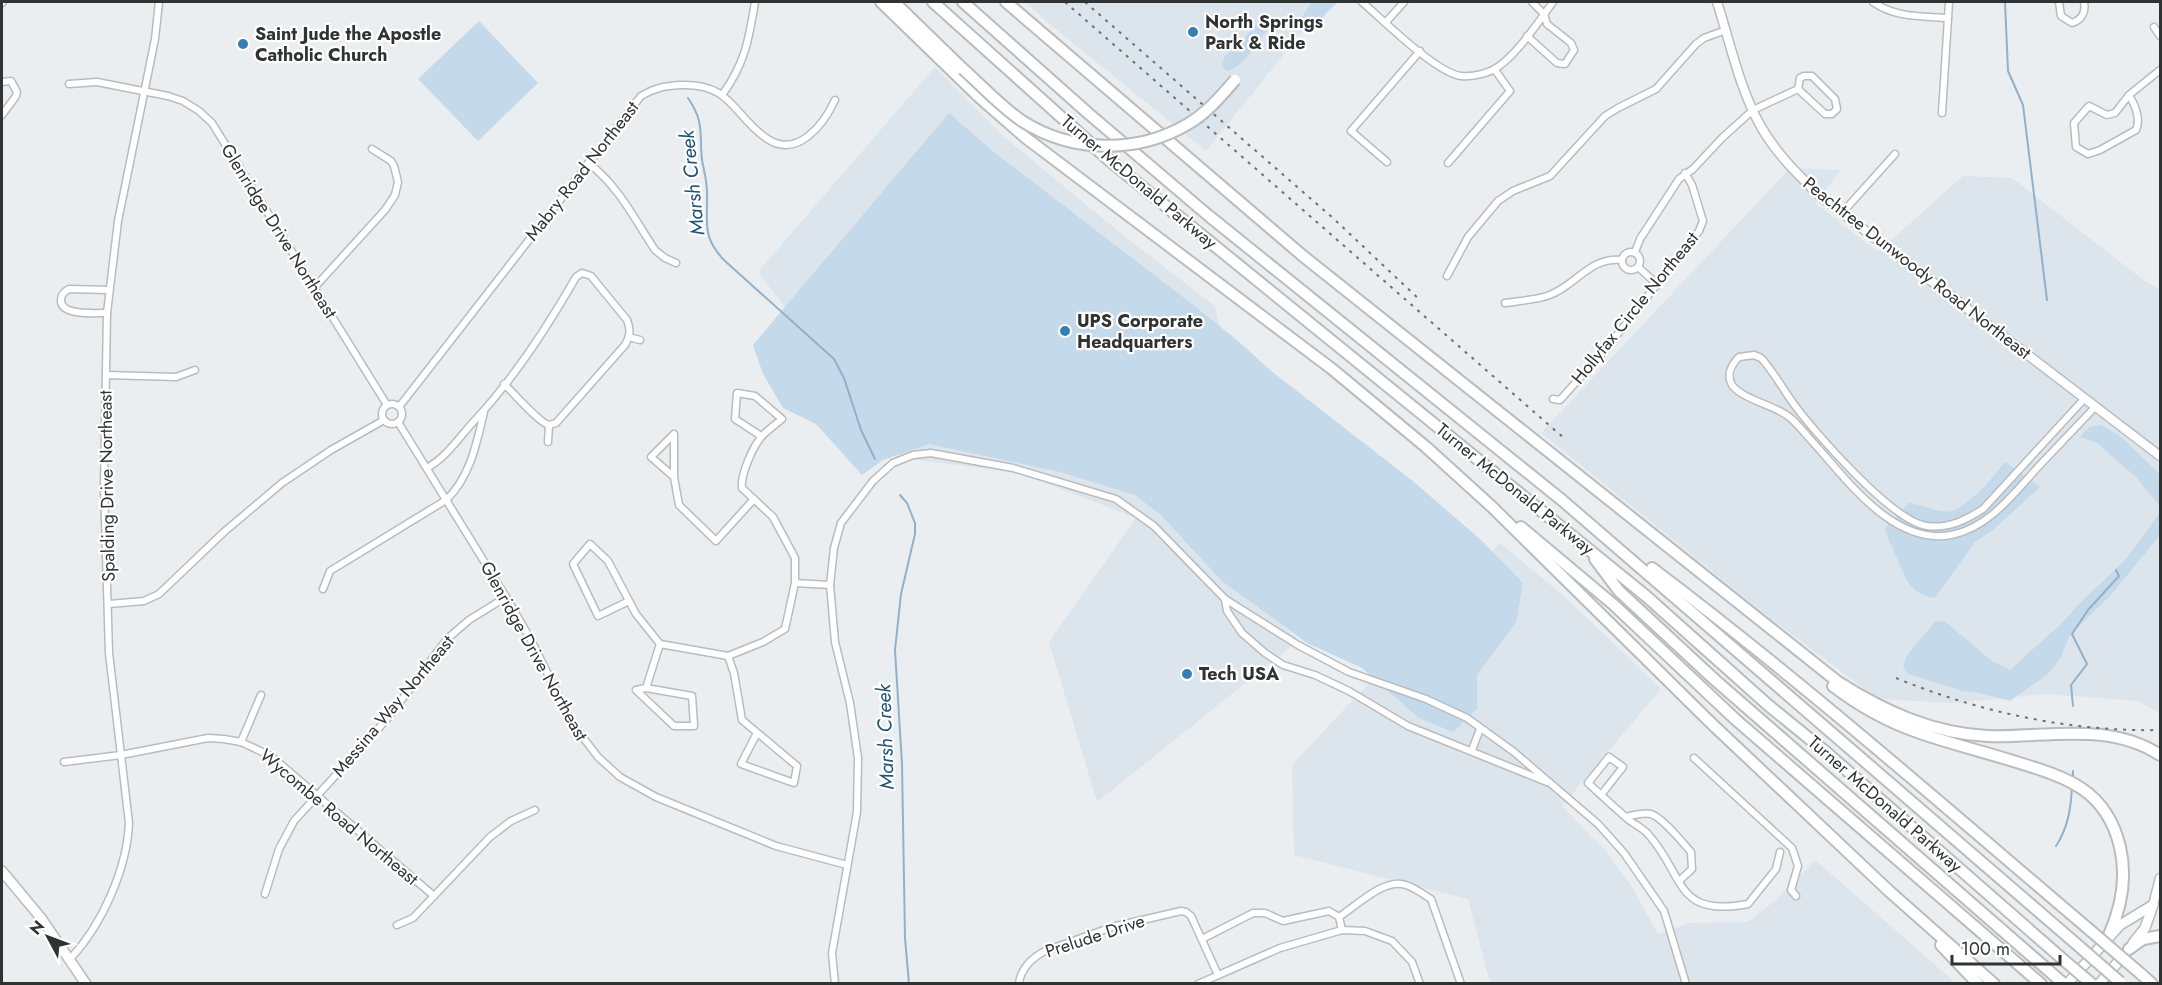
<svg xmlns="http://www.w3.org/2000/svg" width="2162" height="985" font-family="Jost,sans-serif">
<style>
.built{fill:#dce4ec}
.green{fill:#c4d9ea}
.lines{fill:none;stroke-linecap:round;stroke-linejoin:round}
.stream{stroke:#91b1cb;stroke-width:2}
.street-casing{stroke:#b9bcbe;stroke-width:9}
.secondary-casing{stroke:#b9bcbe;stroke-width:11}
.primary-casing{stroke:#b9bcbe;stroke-width:12}
.highway-casing{stroke:#b9bcbe;stroke-width:14}
.street{stroke:#fff;stroke-width:6}
.secondary{stroke:#fff;stroke-width:8}
.primary{stroke:#fff;stroke-width:9}
.highway{stroke:#fff;stroke-width:10}
.rail{stroke:#6d6f70;stroke-width:2;stroke-dasharray:3 6;stroke-linecap:butt}
.highway-bridge-casing{stroke:#b9bcbe;stroke-width:14;stroke-linecap:butt}
.highway-bridge{stroke:#fff;stroke-width:10}
.poi-dot{fill:#377fb3;stroke:#fff;stroke-width:2}
.labels{text-anchor:middle;stroke-width:4.5;stroke-linejoin:round;paint-order:stroke}
.poi-label{font-size:18px;font-weight:bold;fill:#313333;stroke:#fff;text-anchor:start}
.street-label{font-size:18px;fill:#313333;stroke:#fff}
.water-label{font-size:20px;font-style:italic;fill:#205377;stroke:#fff}
</style>
<rect width="100%" height="100%" fill="#ebeef0"/>
<g class="built">
<polygon points="1025,2 1326,2 1206,151 1052,26"/>
<polygon points="935,67 1003,136 1124,236 1215,306 1222,337 1196,551 1299,640 1097,802 1049,642 1136,518 1020,473 902,458 758,272"/>
<polygon points="1790,168 1841,170 1815,203 1878,252 1963,176 2012,178 2142,279 2160,290 2160,714 2139,701 2045,694 1955,703 1878,699 1765,614 1541,433"/>
<polygon points="1500,543 1565,597 1661,689 1562,806 1607,852 1633,889 1658,934 1689,923 1748,922 1777,899 1815,860 1956,983 1490,983 1468,899 1294,855 1292,765"/>
</g>
<g class="green">
<polygon points="1312,2 1338,2 1326,13 1313,33 1299,21"/>
<path d="M1261,19l6,3 1,8c-12,12 -24,38 -42,41l-4,-5 3,-10 12,-10z"/>
<polygon points="479,21 538,83 478,141 418,79"/>
<polygon points="949,113 990,149 1188,301 1237,340 1270,370 1414,482 1481,540 1523,583 1516,622 1477,675 1477,709 1453,732 1419,718 1362,668 1307,643 1222,581 1161,515 1135,495 1060,472 929,444 883,460 862,475 816,424 783,408 763,374 753,345"/>
<polygon points="2101,425 2120,436 2160,474 2160,535 2111,595 2070,635 2061,657 2049,673 2010,701 1979,693 1963,691 1908,674 1903,666 1908,654 1935,622 1944,621 1992,661 2010,670 2062,623 2081,602 2126,559 2159,514 2159,505 2136,477 2097,443 2080,437 2089,427"/>
<path d="M2005,462l35,25 -46,42 -20,14 -39,55c-25,-4 -30,-20 -38,-40 -4,-10 -9,-18 -12,-28l3,-6 21,-21c13,1 29,11 43,8 16,-4 43,-36 53,-49z"/>
</g>
<g class="lines">
<g class="stream">
<polyline points="2005,2 2008,71 2023,105 2047,300"/>
<path d="M688,98c17,25 11,35 14,62 2,11 5,21 5,32 1,30 -6,45 18,69l109,98 10,19 17,52 14,29"/>
<polyline points="900,495 907,503 915,523 915,534 901,594 895,650 902,764 905,938 909,984"/>
<polyline points="2073,706 2071,685 2087,664 2072,634 2088,610 2119,576 2116,570"/>
<polyline points="2073,781 2073,771"/>
<path d="M2056,846c12,-18 15,-38 16,-60"/>
</g>
<g class="street-casing">
<g id="street">
<path d="M1362,2c20,17 74,71 99,74 10,1 26,-2 35,-8 19,-11 44,-48 57,-66"/>
<path d="M1873,2c23,16 48,14 75,16"/>
<path d="M2059,2l2,14 11,7c10,-3 14,-11 12,-21"/>
<polyline points="2,3 3,2"/>
<polyline points="1386,22 1404,2"/>
<polyline points="2154,27 2160,36"/>
<polyline points="1527,36 1557,63 1565,64 1574,50 1571,43 1547,24 1544,14 1532,2"/>
<polyline points="2,82 11,81 17,92 16,96 2,115"/>
<polyline points="69,84 97,82 168,96 183,101 199,111 212,123 387,405"/>
<path d="M722,95c23,-31 27,-56 33,-93"/>
<path d="M2129,95c6,10 12,24 7,35l-36,20 -12,4 -12,-7 -2,-24 15,-17 18,9 8,-2z"/>
<polyline points="2129,95 2160,70"/>
<polyline points="1942,113 1949,2"/>
<polyline points="1387,162 1351,131 1420,51"/>
<path d="M588,163c30,22 47,57 67,87l10,8 11,5"/>
<polyline points="1448,163 1510,91 1495,70"/>
<polyline points="1842,213 1895,154"/>
<circle cx="1631" cy="261" r="9"/>
<polyline points="1635,252 1640,239 1679,179 1693,169 1722,138 1753,110 1798,89 1825,114 1832,114 1837,109 1835,99 1812,76 1804,76 1800,78 1798,89"/>
<polyline points="1638,267 1658,285"/>
<polyline points="1447,276 1468,237 1498,201 1513,191 1550,176 1605,116 1618,108 1656,89 1696,44 1704,38 1726,30"/>
<polyline points="314,288 385,210 395,195 398,182 394,166 391,161 372,149"/>
<path d="M1505,303c13,-2 29,-3 42,-7 28,-9 43,-40 75,-36"/>
<path d="M107,313c-11,0 -47,3 -46,-13 0,-6 4,-9 8,-11l40,1"/>
<polyline points="629,337 640,340"/>
<polyline points="106,375 176,377 195,370"/>
<path d="M2085,398l-102,111c-17,11 -35,20 -56,17 -34,-4 -113,-94 -134,-123 -11,-15 -19,-31 -32,-45l-7,-3 -15,2c-8,8 -13,17 -7,28 10,14 41,20 56,31 8,6 15,15 22,23 35,38 82,107 141,96 38,-7 63,-42 88,-69 19,-20 38,-40 57,-60"/>
<polyline points="1553,399 1560,400 1605,350 1699,231 1703,221 1692,185 1685,173"/>
<circle cx="392" cy="414" r="10"/>
<path d="M399,407l242,-311c13,-8 24,-10 39,-11 52,-2 52,29 86,53 31,22 58,-14 69,-38"/>
<polyline points="398,422 506,597 531,640 572,723 598,757 620,777 656,797 776,846 847,865"/>
<polyline points="548,442 549,425"/>
<path d="M427,468c21,-12 33,-32 49,-49 39,-42 71,-91 100,-142l6,-4 9,3 36,44c4,10 3,16 -2,25l-69,78 -7,2c-10,-2 -35,-32 -45,-41"/>
<polyline points="674,477 651,457 674,434 674,477 679,505 716,541 754,499"/>
<polyline points="795,583 830,585"/>
<path d="M323,589l7,-18 116,-71c24,-22 31,-58 38,-88"/>
<polyline points="1225,599 1227,611 1242,633 1265,653 1283,665 1315,675 1349,691 1408,726 1547,782"/>
<polyline points="629,601 598,616 573,564 590,544 608,561 636,614 660,644 646,688 692,696 694,726 674,726 636,690 646,688"/>
<polyline points="109,604 144,601 159,594 224,532 282,483 331,450 384,420"/>
<polyline points="660,644 728,656"/>
<path d="M757,733l-16,31 53,19 3,-17 -55,-46 -8,-47 -6,-17 35,-14 22,-13 10,-46v-25l-22,-41 -31,-29c-2,-13 12,-44 21,-53 6,-6 13,-11 19,-16l-27,-23 -18,-3 -2,26 26,17"/>
<polyline points="241,742 261,695"/>
<polyline points="1472,750 1480,729"/>
<polyline points="1694,758 1792,848 1798,866 1791,890 1796,896"/>
<polyline points="64,762 121,755 208,738 224,739 241,742 271,756 434,896"/>
<path d="M1601,795l22,-28 -14,-10 -21,26c13,12 27,25 41,37 5,4 13,8 18,13 39,42 26,85 101,71l28,-35 4,-17"/>
<path d="M1626,817c8,-2 17,-5 25,-3 12,4 31,28 40,38l1,17 -13,12"/>
<polyline points="265,894 279,849 294,821 388,718 447,639 469,620 506,597"/>
<path d="M1339,917c17,-11 46,-40 67,-32 9,3 17,9 25,14l30,85"/>
<polyline points="397,925 413,918 490,837 511,821 535,810"/>
<polyline points="1202,939 1253,913 1265,913 1283,921 1329,911 1339,917 1342,930"/>
<path d="M70,959c32,-34 57,-90 59,-136l-20,-170 -5,-166 3,-174 11,-92 37,-182 4,-37"/>
<polyline points="835,984 832,953 857,812 858,758 850,703 835,642 830,585 834,548 841,523 873,481 893,463 913,455 931,453 1013,468 1116,499 1154,526 1225,599 1298,645 1349,672 1426,699 1467,718 1514,752 1598,824 1624,853 1664,911 1686,984"/>
<path d="M1019,984c1,-15 14,-27 26,-33l67,-24 69,-16 5,1 5,4 27,59"/>
<polyline points="1198,984 1280,948 1342,930 1365,931 1392,941 1412,962 1420,984"/>
</g>
</g>
<g class="secondary-casing">
<g id="secondary">
<path d="M1717,2c13,40 22,85 43,123 15,27 37,49 60,71l340,260"/>
<polyline points="2153,905 2160,878"/>
</g>
</g>
<g class="primary-casing">
<g id="primary">
<polyline points="2,871 41,918 86,984"/>
<polyline points="2133,943 2145,928 2153,905"/>
<polyline points="2067,984 2120,925 2153,905"/>
<polyline points="2099,984 2125,954"/>
</g>
</g>
<g class="highway-casing">
<g id="highway">
<polyline points="881,2 979,97 1026,138 1332,369 1426,447 1491,506 1711,723 1889,891 1994,984"/>
<polyline points="894,2 963,69"/>
<polyline points="933,2 1109,160 1646,596 1768,705 1827,753 2066,962"/>
<polyline points="963,2 1089,114 1209,216 1563,501 2081,948"/>
<path d="M1006,2l297,254 535,426c46,29 93,51 149,54 58,2 121,-15 173,19"/>
<polyline points="1521,527 1614,605 1735,719 2041,984"/>
<polyline points="1595,559 1619,591 1715,680 2064,984"/>
<path d="M1652,568c151,114 294,240 439,363"/>
<path d="M1833,686c26,20 53,35 84,46 31,11 64,19 96,29 52,16 93,27 107,86 7,30 2,59 -11,88"/>
<polyline points="1941,945 1978,984"/>
<polyline points="2129,949 2143,939 2160,936"/>
<polyline points="2141,974 2152,984"/>
</g>
</g>
<use href="#street" class="street"/>
<use href="#secondary" class="secondary"/>
<use href="#primary" class="primary"/>
<use href="#highway" class="highway"/>
<g class="rail">
<polyline points="1065,2 1565,439"/>
<polyline points="1085,2 1334,219 1420,300"/>
<path d="M1896,678c83,34 175,54 264,52"/>
</g>
<g class="highway-bridge-casing">
<g id="highway-bridge">
<path d="M963,69c19,17 37,37 59,52 50,32 115,33 166,3 19,-11 33,-28 47,-44"/>
<polyline points="2091,931 2141,974"/>
<polyline points="2081,948 2120,982"/>
<polyline points="2066,962 2092,984"/>
</g>
</g>
<use href="#highway-bridge" class="highway-bridge"/>
</g>
<g class="poi-dot">
<circle cx="1193" cy="32" r="6"/>
<circle cx="243" cy="44" r="6"/>
<circle cx="1065" cy="331" r="6"/>
<circle cx="1187" cy="674" r="6"/>
</g>
<g class="labels">
<g class="poi-label">
<text x="1205" y="28">North Springs<tspan x="1205" dy="21">Park &amp; Ride</tspan></text>
<text x="255" y="40">Saint Jude the Apostle<tspan x="255" dy="21">Catholic Church</tspan></text>
<text x="1077" y="327">UPS Corporate<tspan x="1077" dy="21">Headquarters</tspan></text>
<text x="1199" y="680">Tech USA</text>
</g>
<g class="street-label">
<text transform="translate(582 171) rotate(-52)" y="6">Mabry Road Northeast</text>
<text transform="translate(1139 182) rotate(40)" y="6">Turner McDonald Parkway</text>
<text transform="translate(279 231) rotate(58)" y="6">Glenridge Drive Northeast</text>
<text transform="translate(1917 268) rotate(38)" y="6">Peachtree Dunwoody Road Northeast</text>
<text transform="translate(1635 308) rotate(-51)" y="6">Hollyfax Circle Northeast</text>
<text transform="translate(107 486) rotate(-91)" y="6">Spalding Drive Northeast</text>
<text transform="translate(1515 489) rotate(39)" y="6">Turner McDonald Parkway</text>
<text transform="translate(534 651) rotate(61)" y="6">Glenridge Drive Northeast</text>
<text transform="translate(393 706) rotate(-50)" y="6">Messina Way Northeast</text>
<text transform="translate(1885 804) rotate(41)" y="6">Turner McDonald Parkway</text>
<text transform="translate(339 817) rotate(40)" y="6">Wycombe Road Northeast</text>
<text transform="translate(1095 936) rotate(-18)" y="6">Prelude Drive</text>
</g>
<g class="water-label">
<text transform="translate(692 183) rotate(-96)" y="7">Marsh Creek</text>
<text transform="translate(885 737) rotate(-92)" y="7">Marsh Creek</text>
</g>
</g>
<rect width="2162" height="985" fill="none" stroke="#313333" stroke-width="6"/>
<g transform="translate(48 937) rotate(311)" stroke="#ffffff" stroke-width="4.5" paint-order="stroke">
<path d="M0-4.5L10 22L0 15L-10 22Z" fill="#313333"/>
<text y="-9" font-size="16" font-weight="bold" text-anchor="middle" fill="#313333">N</text>
</g>
<path d="M1952 955v9h108v-9" fill="none" stroke="#313333" stroke-width="3"/>
<text x="1961" y="955" font-size="18" fill="#313333" stroke="#ffffff" stroke-width="4.5" paint-order="stroke">100 m</text>
</svg>
